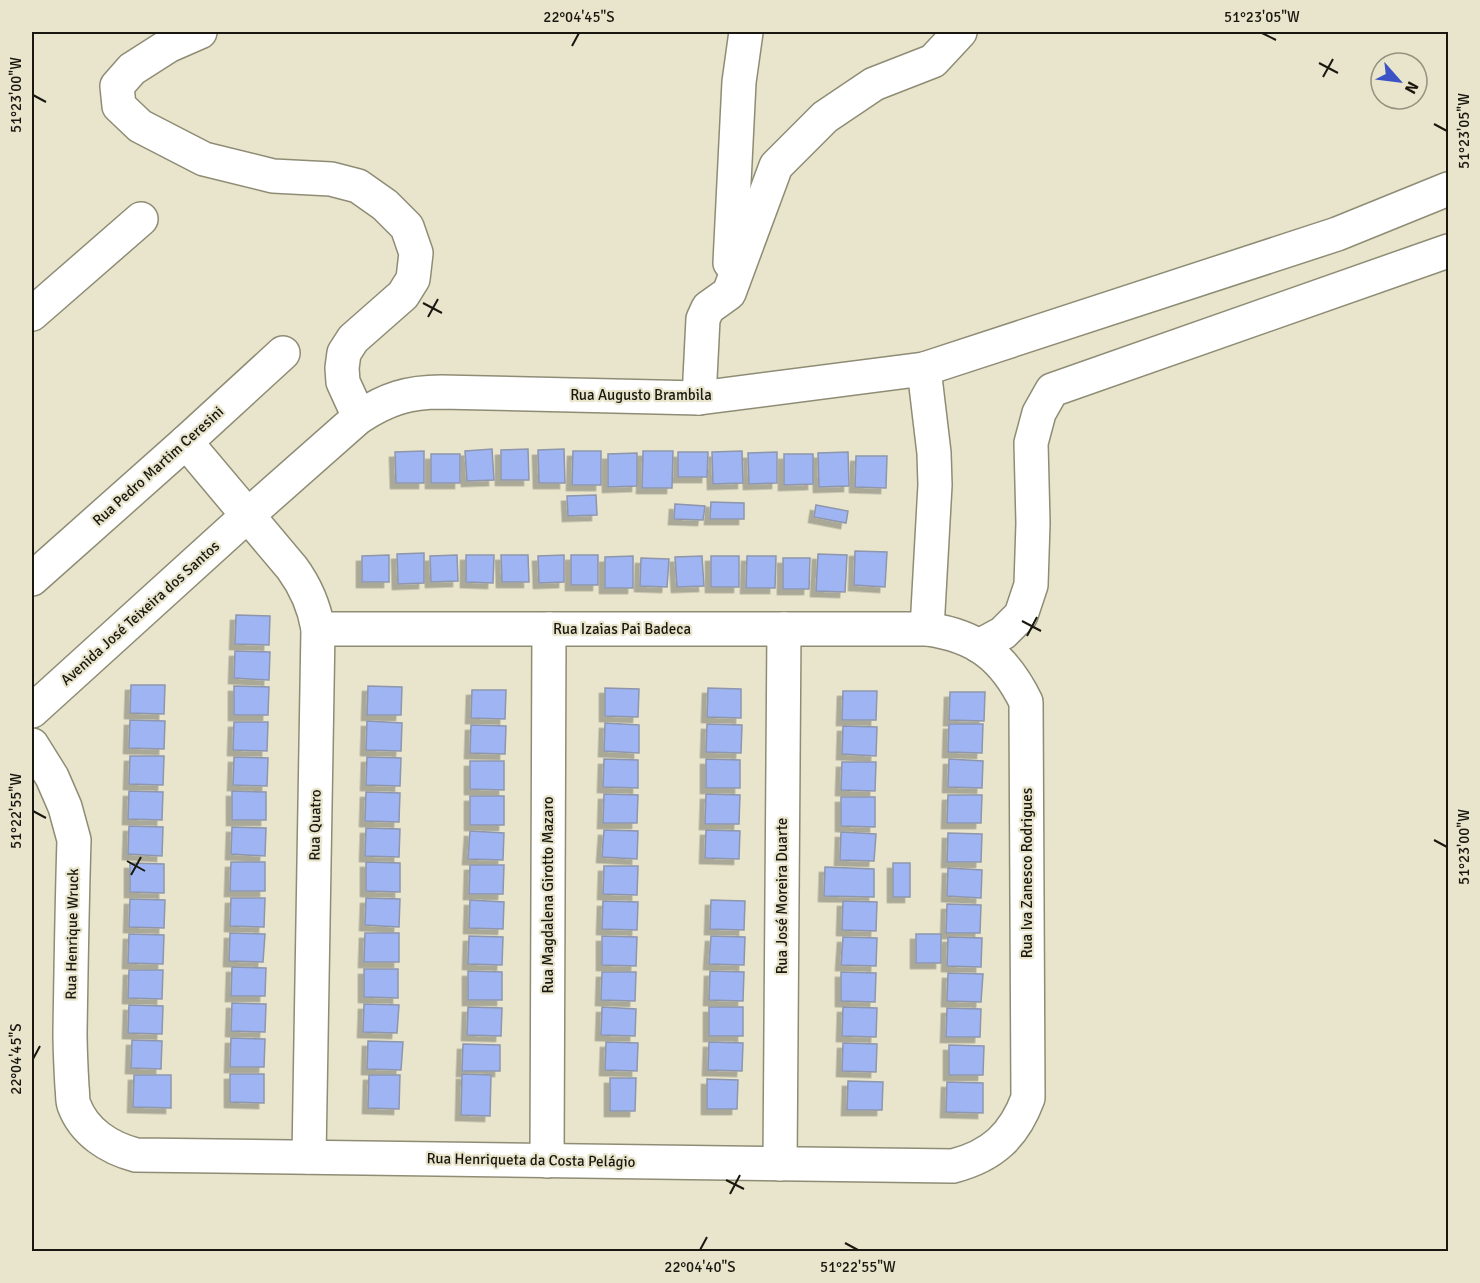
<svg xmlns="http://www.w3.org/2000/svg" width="1480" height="1283" font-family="Signika,sans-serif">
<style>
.building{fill:#9fb4f2;stroke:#8e96ac;stroke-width:1.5;filter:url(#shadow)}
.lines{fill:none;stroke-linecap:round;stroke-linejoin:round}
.minor-casing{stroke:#8f8c75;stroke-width:36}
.minor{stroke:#fff;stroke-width:33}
.ticks{fill:none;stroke:#19170f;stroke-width:2}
.labels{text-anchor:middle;stroke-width:4.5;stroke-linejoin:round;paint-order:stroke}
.street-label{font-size:15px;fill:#19170f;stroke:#e8e5cc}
.neatline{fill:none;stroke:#19170f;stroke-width:2}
.ticks-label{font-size:15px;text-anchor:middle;fill:#19170f}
</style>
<defs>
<filter id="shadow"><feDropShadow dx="-5.5" dy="5.5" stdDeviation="0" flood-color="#0004"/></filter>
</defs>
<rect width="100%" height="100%" fill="#e8e5cc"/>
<g class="building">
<polygon points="492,449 494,480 467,481 465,451"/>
<polygon points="528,449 529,480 501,480 501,450"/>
<polygon points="564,449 565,483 539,483 538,450"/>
<polygon points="424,451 424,483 396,483 395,452"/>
<polygon points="573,451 601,451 601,485 572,485"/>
<polygon points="643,451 673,451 672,488 642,488"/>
<polygon points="742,451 743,483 713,484 712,452"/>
<polygon points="678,452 708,452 707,477 678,477"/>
<polygon points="777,452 777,483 749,484 748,453"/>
<polygon points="848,452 849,486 819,487 818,453"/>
<polygon points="637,453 637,486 608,487 608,454"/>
<rect x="431" y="454" width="29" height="29"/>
<polygon points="784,454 813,454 813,484 784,485"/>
<polygon points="856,456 887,456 886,488 855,487"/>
<polygon points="596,495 597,515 568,516 567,496"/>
<polygon points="711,502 744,503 744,519 710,519"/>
<polygon points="675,504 705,506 703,520 674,519"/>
<polygon points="816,505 848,511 846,523 814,517"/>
<polygon points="855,551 887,552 885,587 854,585"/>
<polygon points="424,553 424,583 398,584 397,554"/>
<polygon points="818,554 847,555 845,592 816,591"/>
<polygon points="389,555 389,582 362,582 362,556"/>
<polygon points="457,555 458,581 431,582 430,556"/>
<polygon points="466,555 494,555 493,583 466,582"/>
<polygon points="501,555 528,555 529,582 502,582"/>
<polygon points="564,555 564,582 539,583 538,556"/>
<rect x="571" y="555" width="27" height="30"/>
<polygon points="633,556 633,588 605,588 605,557"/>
<polygon points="702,556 704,586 677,587 675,557"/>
<rect x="711" y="556" width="28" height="31"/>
<polygon points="747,556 776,556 775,588 746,588"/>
<polygon points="641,558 669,559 667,587 640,586"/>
<polygon points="783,558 810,558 809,589 783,589"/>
<polygon points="236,615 270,616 269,645 235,644"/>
<polygon points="235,651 270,652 269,680 234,678"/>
<polygon points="131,685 165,685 164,714 130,713"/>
<polygon points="234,686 269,687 268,715 234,715"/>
<polygon points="368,686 402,687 401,715 367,715"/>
<polygon points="605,688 639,689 638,717 605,716"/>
<polygon points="708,688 741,689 741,718 707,717"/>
<polygon points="472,690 506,690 505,719 471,718"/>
<polygon points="843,691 877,691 876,720 842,720"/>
<polygon points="950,692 985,692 984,721 949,720"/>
<polygon points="130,720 165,721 164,749 129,748"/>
<polygon points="367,721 402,723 401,751 366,750"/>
<polygon points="234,722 268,722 267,751 233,750"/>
<polygon points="605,723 639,725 639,753 604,751"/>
<polygon points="707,724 742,725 741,753 706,752"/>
<polygon points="949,724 983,724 982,753 948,752"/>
<polygon points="471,725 506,726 505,754 470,753"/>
<polygon points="843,726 877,727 876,756 842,754"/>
<polygon points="130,756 164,756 163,785 129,784"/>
<polygon points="234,757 268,758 267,786 233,785"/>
<polygon points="367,757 401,758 400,786 366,785"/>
<polygon points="604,759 638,760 638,788 603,787"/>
<polygon points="706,759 740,760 740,788 706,788"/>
<polygon points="949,759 983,761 982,788 948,787"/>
<polygon points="470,761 504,761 504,790 470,789"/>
<polygon points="842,762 876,762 875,791 841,790"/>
<polygon points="129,791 163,792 162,820 128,819"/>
<polygon points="232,791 266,792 266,820 232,820"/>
<polygon points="366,792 400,793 399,822 365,821"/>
<polygon points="604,794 638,795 637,823 603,823"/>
<polygon points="706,794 740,795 739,824 705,824"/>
<polygon points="948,795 982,795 981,823 947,823"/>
<rect x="470" y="796" width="34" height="29"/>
<polygon points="841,797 875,797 875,827 841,826"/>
<polygon points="129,826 163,827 162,856 128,854"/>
<polygon points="232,827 266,828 265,856 231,854"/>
<polygon points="366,828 400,829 399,857 365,856"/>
<polygon points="604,830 638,831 637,859 602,857"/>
<polygon points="706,830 740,831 739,859 705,858"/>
<polygon points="470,831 504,833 503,860 468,859"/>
<polygon points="841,832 876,834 874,861 840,860"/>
<polygon points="948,833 982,834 981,862 947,862"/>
<polygon points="231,862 265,862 265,891 230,891"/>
<polygon points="366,862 400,863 400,892 366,891"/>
<polygon points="130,863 164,864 164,893 130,892"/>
<rect x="893" y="863" width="17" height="34"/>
<polygon points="470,865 504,865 503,894 469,894"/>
<polygon points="604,866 638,866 637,895 603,894"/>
<polygon points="825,867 874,869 874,897 824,896"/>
<polygon points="948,868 982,870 981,898 947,896"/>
<polygon points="231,898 265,898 264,927 230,926"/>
<polygon points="366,898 400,899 399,927 365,925"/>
<polygon points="130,899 165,900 164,928 129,927"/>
<polygon points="470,900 504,902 503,929 469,928"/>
<polygon points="711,900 745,901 744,930 710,929"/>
<polygon points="603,901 638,902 637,930 602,929"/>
<polygon points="843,901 877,902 876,931 842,930"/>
<polygon points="947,904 981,905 980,933 946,933"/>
<polygon points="230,933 265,934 263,962 229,961"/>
<polygon points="365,933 399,933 399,962 364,962"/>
<polygon points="129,934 164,935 163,964 128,963"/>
<rect x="916" y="934" width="25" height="29"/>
<polygon points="469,936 503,937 502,965 468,964"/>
<polygon points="602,936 637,937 636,966 602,965"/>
<polygon points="711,936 745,937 744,965 709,964"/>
<polygon points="843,937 877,938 876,966 841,965"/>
<polygon points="948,937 982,938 981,967 947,966"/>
<polygon points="232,967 266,968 265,996 231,996"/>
<polygon points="364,969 398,969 398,998 364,997"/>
<polygon points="129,970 163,970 162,999 128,998"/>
<polygon points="468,971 502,972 502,1000 468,1000"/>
<polygon points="710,971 744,972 743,1001 709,1000"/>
<polygon points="602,972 636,972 635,1001 601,1000"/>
<polygon points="841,972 876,973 875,1002 841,1001"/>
<polygon points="948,973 983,974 981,1002 947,1001"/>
<polygon points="232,1003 266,1004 265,1032 231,1031"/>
<polygon points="364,1004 399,1005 397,1033 363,1032"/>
<polygon points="129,1005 163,1006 162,1034 128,1033"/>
<polygon points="468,1007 502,1008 501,1036 467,1035"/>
<polygon points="602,1007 636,1009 635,1036 601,1035"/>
<rect x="709" y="1007" width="34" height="29"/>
<polygon points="843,1007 877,1008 876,1037 842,1036"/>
<polygon points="947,1008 981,1009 980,1037 946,1037"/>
<polygon points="231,1038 265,1039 264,1067 230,1067"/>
<polygon points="132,1040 162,1041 161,1069 131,1068"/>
<polygon points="368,1041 403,1042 401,1070 367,1069"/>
<polygon points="606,1042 638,1043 637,1071 605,1070"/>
<polygon points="709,1042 743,1043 742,1071 708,1070"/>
<polygon points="843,1043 877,1044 876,1072 842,1071"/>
<polygon points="463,1044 500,1045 500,1071 462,1071"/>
<polygon points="949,1045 984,1046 983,1075 949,1075"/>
<polygon points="230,1074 264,1074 264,1103 230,1102"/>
<polygon points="462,1074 491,1075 490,1116 461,1115"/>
<polygon points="134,1075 171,1075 171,1108 133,1107"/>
<polygon points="369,1075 400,1075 399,1109 368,1108"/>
<polygon points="610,1078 636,1078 635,1111 610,1111"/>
<polygon points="707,1079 738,1080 737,1109 707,1109"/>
<polygon points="848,1081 883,1082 882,1110 847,1110"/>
<polygon points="947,1082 983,1083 983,1113 946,1112"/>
</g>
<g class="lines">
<g class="minor-casing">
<g id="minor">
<polyline points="200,32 168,46 132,69 117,86 119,106 140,126 204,159 273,176 331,179 358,186 385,205 407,227 416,253 413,279 403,295 353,339 344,353 342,368 343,382 359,417"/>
<polyline points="730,263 739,82 746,32"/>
<polyline points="32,314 141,219"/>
<polyline points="924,369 934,453 935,485 927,629"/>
<polyline points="699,398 703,319 708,308 729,293 776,166 825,117 874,84 933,61 960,32"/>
<path d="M186,442l106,126c14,19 22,37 26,61l-9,528"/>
<polyline points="32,579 186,442 283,353"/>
<polyline points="979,646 1003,633 1021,615 1031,585 1033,523 1031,443 1039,413 1052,390 1448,251"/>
<path d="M32,711l216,-196 111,-98c28,-18 49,-25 82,-25l258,6 225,-29 413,-135 111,-45"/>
<path d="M32,745l20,32 13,30 9,33c-2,64 -3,128 -4,192 0,19 1,37 2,55 1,6 0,13 2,18 10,27 35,43 62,50l817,11c39,-10 61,-30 75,-68l-2,-396c-22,-45 -49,-66 -99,-73h-609"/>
<polyline points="547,1161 549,629"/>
<polyline points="780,1164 784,629"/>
</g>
</g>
<use href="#minor" class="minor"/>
</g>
<path class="ticks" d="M1262,33l14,7M572,46l7,-13M1319,63l19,10M1323,77l10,-18M33,95l13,7M1434,124l13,7M423,303l19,10M428,317l10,-18M1022,621l19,10M1027,636l10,-19M33,811l13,7M1434,840l13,7M127,861l18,10M131,875l10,-18M33,1059l7,-13M726,1180l18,9M730,1194l10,-19M845,1243l13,7M700,1250l7,-13"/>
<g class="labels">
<g class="street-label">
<text x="641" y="400">Rua Augusto Brambila</text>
<text transform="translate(158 466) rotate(-42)" y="5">Rua Pedro Martim Ceresini</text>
<text transform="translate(140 613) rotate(-42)" y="5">Avenida José Teixeira dos Santos</text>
<text x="622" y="634">Rua Izaias Pai Badeca</text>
<text transform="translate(315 825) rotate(-89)" y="5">Rua Quatro</text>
<text transform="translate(1027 873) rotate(-90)" y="5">Rua Iva Zanesco Rodrigues</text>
<text transform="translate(548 895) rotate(-90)" y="5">Rua Magdalena Girotto Mazaro</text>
<text transform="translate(782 896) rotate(-90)" y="5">Rua José Moreira Duarte</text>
<text transform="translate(72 934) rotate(-89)" y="5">Rua Henrique Wruck</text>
<text transform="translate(531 1160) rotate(1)" y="5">Rua Henriqueta da Costa Pelágio</text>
</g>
</g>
<rect width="1480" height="1283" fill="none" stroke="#e8e5cc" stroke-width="66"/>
<g transform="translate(1399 81) rotate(118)"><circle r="28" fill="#e8e5cc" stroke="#959380" stroke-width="1.5"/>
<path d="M0-4.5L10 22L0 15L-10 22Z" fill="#3c53c5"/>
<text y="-9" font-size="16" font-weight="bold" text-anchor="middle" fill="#19170f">N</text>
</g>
<rect x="33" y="33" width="1414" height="1217" class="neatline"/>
<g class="ticks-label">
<text x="579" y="22">22°04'45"S</text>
<text x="1262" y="22">51°23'05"W</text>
<text transform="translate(16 95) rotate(-90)" y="5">51°23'00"W</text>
<text transform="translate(1464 131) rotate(-90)" y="5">51°23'05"W</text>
<text transform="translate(16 811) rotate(-90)" y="5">51°22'55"W</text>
<text transform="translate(1464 847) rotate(-90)" y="5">51°23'00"W</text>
<text transform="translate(16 1059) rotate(-90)" y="5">22°04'45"S</text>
<text x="700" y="1272">22°04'40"S</text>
<text x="858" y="1272">51°22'55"W</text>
</g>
</svg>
